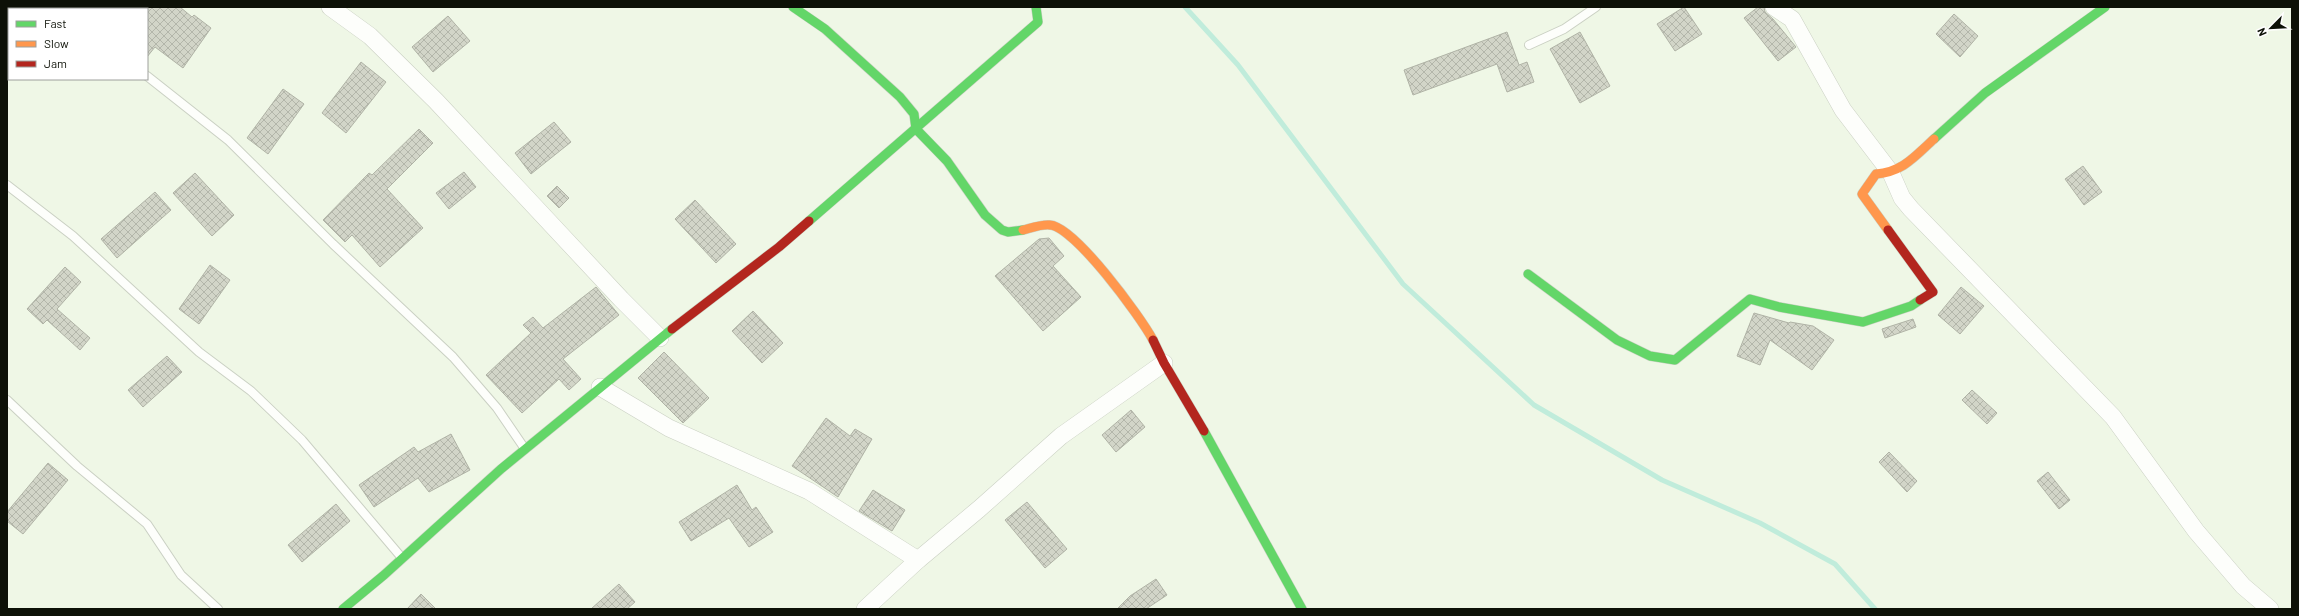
<svg xmlns="http://www.w3.org/2000/svg" width="2299" height="616" font-family="Barlow,sans-serif">
<style>
.lines{fill:none;stroke-linecap:round;stroke-linejoin:round}
.stream{stroke:#c0ecdb;stroke-width:5}
.building{fill:url(#building-cross-hatch);stroke:#b0b3a6}
.lane-casing{stroke:#cad0c3;stroke-width:10}
.street-casing{stroke:#cad0c3;stroke-width:18}
.fast-casing{stroke:#cad0c3;stroke-width:10}
.slow-casing{stroke:#cad0c3;stroke-width:10}
.jam-casing{stroke:#cad0c3;stroke-width:10}
.lane{stroke:#fdfefb;stroke-width:8}
.street{stroke:#fdfefb;stroke-width:17}
.fast{stroke:#63d668;stroke-width:9}
.slow{stroke:#ff974d;stroke-width:9}
.jam{stroke:#b3261e;stroke-width:9}
</style>
<defs>
<pattern id="building-cross-hatch" width="8" height="8" patternUnits="userSpaceOnUse"><rect width="8" height="8" fill="#d2d5c8"/><path d="M0 0l8 8M0 8l8-8" fill="none" stroke="#b3b6aa"/></pattern>
</defs>
<rect width="100%" height="100%" fill="#eff7e6"/>
<g class="lines">
<polyline class="stream" points="1185,7 1238,65 1403,284 1534,405 1662,480 1760,523 1835,564 1875,609"/>
</g>
<g class="building">
<polygon points="147,7 180,7 192,17 194,15 211,28 183,68 155,47 147,57"/>
<polygon points="1684,7 1702,34 1675,51 1657,24"/>
<polygon points="1758,7 1764,7 1765,12 1773,19 1796,47 1778,61 1744,18"/>
<polygon points="1954,14 1978,36 1960,57 1936,34"/>
<polygon points="448,16 470,41 433,72 412,47"/>
<polygon points="1507,32 1519,65 1527,62 1534,82 1507,92 1497,64 1413,95 1404,70"/>
<polygon points="1580,32 1610,86 1580,103 1550,49"/>
<polygon points="361,62 386,82 346,133 322,113"/>
<polygon points="283,89 304,104 268,154 247,138"/>
<polygon points="554,122 571,142 531,174 515,153"/>
<polygon points="419,129 433,143 387,189 423,228 380,267 352,235 345,242 323,220 369,173 372,175"/>
<polygon points="2083,166 2102,192 2084,205 2065,179"/>
<polygon points="464,172 476,187 449,209 436,193"/>
<polygon points="195,173 234,215 212,236 173,193"/>
<polygon points="557,186 569,198 559,208 547,196"/>
<polygon points="155,192 171,210 117,258 101,239"/>
<polygon points="695,200 736,244 716,263 675,219"/>
<polygon points="1049,238 1064,256 1053,266 1081,297 1043,331 995,276 1039,239"/>
<polygon points="210,265 230,280 199,324 179,309"/>
<polygon points="65,267 81,282 57,309 90,338 80,350 47,320 43,324 27,309"/>
<polygon points="596,287 619,315 563,359 581,379 569,390 559,379 522,413 486,375 531,333 523,325 533,317 543,328"/>
<polygon points="1961,287 1984,306 1960,334 1938,315"/>
<polygon points="753,311 783,343 762,363 732,331"/>
<polygon points="1754,313 1789,323 1790,322 1813,326 1834,340 1812,370 1770,340 1760,365 1737,356"/>
<polygon points="1913,319 1916,327 1885,338 1882,329"/>
<polygon points="664,352 709,398 683,423 638,378"/>
<polygon points="167,356 182,372 143,407 128,390"/>
<polygon points="1972,390 1997,413 1987,424 1962,400"/>
<polygon points="1131,410 1145,427 1116,452 1102,435"/>
<polygon points="826,418 850,436 855,429 872,439 838,497 792,466"/>
<polygon points="451,434 470,470 429,492 418,478 374,507 359,485 414,447 418,452"/>
<polygon points="1889,452 1917,481 1907,492 1879,462"/>
<polygon points="48,463 68,480 23,534 7,521 7,512"/>
<polygon points="2048,472 2070,500 2059,509 2037,481"/>
<polygon points="737,485 752,510 756,507 773,532 749,547 729,518 691,541 679,522"/>
<polygon points="873,490 905,510 892,531 859,511"/>
<polygon points="1027,502 1067,549 1045,568 1005,520"/>
<polygon points="336,504 350,521 302,562 288,545"/>
<polygon points="1156,579 1167,595 1146,609 1117,609 1130,596"/>
<polygon points="619,584 635,602 627,609 591,609"/>
<polygon points="421,594 436,609 407,609"/>
</g>
<g class="lines">
<g class="lane-casing">
<g id="lane">
<polyline points="41,7 45,9"/>
<polyline points="1529,45 1564,29 1596,7"/>
<polyline points="147,76 228,140 333,244 453,357 497,408 525,449"/>
<polyline points="7,185 73,236 199,352 251,391 302,440 402,558"/>
<polyline points="7,400 77,466 147,524 181,575 218,609"/>
</g>
</g>
<g class="street-casing">
<g id="street">
<polyline points="330,7 370,36 436,101 621,299 660,338"/>
<polyline points="1774,7 1792,19 1843,110 1891,173 1902,198 1911,209 2113,417 2196,531 2243,586 2270,609"/>
<polyline points="600,387 669,428 809,491 918,560"/>
<polyline points="865,609 918,560 979,509 1061,436 1164,363"/>
</g>
</g>
<g class="fast-casing">
<g id="fast">
<polyline points="793,7 825,29 900,97 914,114 916,129 947,161 985,215 1002,230 1008,232 1023,230"/>
<polyline points="1934,139 1985,93 2105,7"/>
<polyline points="809,221 1038,22 1036,7"/>
<polyline points="1528,274 1617,340 1650,356 1675,360 1750,299 1779,307 1863,322 1911,306 1920,300"/>
<polyline points="1204,431 1302,609"/>
<polyline points="343,609 384,575 501,469 672,329"/>
</g>
</g>
<g class="slow-casing">
<g id="slow">
<path d="M1023,230c8,-2 19,-6 27,-5 25,2 90,91 103,115"/>
<path d="M1888,230l-26,-36 14,-20c27,-2 39,-18 58,-35"/>
</g>
</g>
<g class="jam-casing">
<g id="jam">
<polyline points="1888,230 1933,292 1920,300"/>
<polyline points="672,329 779,247 809,221"/>
<polyline points="1153,340 1164,363 1204,431"/>
</g>
</g>
<use href="#lane" class="lane"/>
<use href="#street" class="street"/>
<use href="#fast" class="fast"/>
<use href="#slow" class="slow"/>
<use href="#jam" class="jam"/>
</g>
<rect width="2299" height="616" fill="none" stroke="#0d1107" stroke-width="16"/>
<rect x="8" y="8" width="140" height="72" fill="#ffffff" stroke="#9ea09c"/>
<rect x="16" y="21" width="20" height="6" fill="#63d668" stroke="#9ea09c"/>
<text x="44" y="28" font-size="12" fill="#0d1107">Fast</text>
<rect x="16" y="41" width="20" height="6" fill="#ff974d" stroke="#9ea09c"/>
<text x="44" y="48" font-size="12" fill="#0d1107">Slow</text>
<rect x="16" y="61" width="20" height="6" fill="#b3261e" stroke="#9ea09c"/>
<text x="44" y="68" font-size="12" fill="#0d1107">Jam</text>
<g transform="translate(2271 28) rotate(246)" stroke="#ffffff" stroke-width="3" paint-order="stroke">
<path d="M0-3L7 15L0 10L-7 15Z" fill="#0d1107"/>
<text y="-6" font-size="11" font-weight="bold" text-anchor="middle" fill="#0d1107">N</text>
</g>
</svg>
